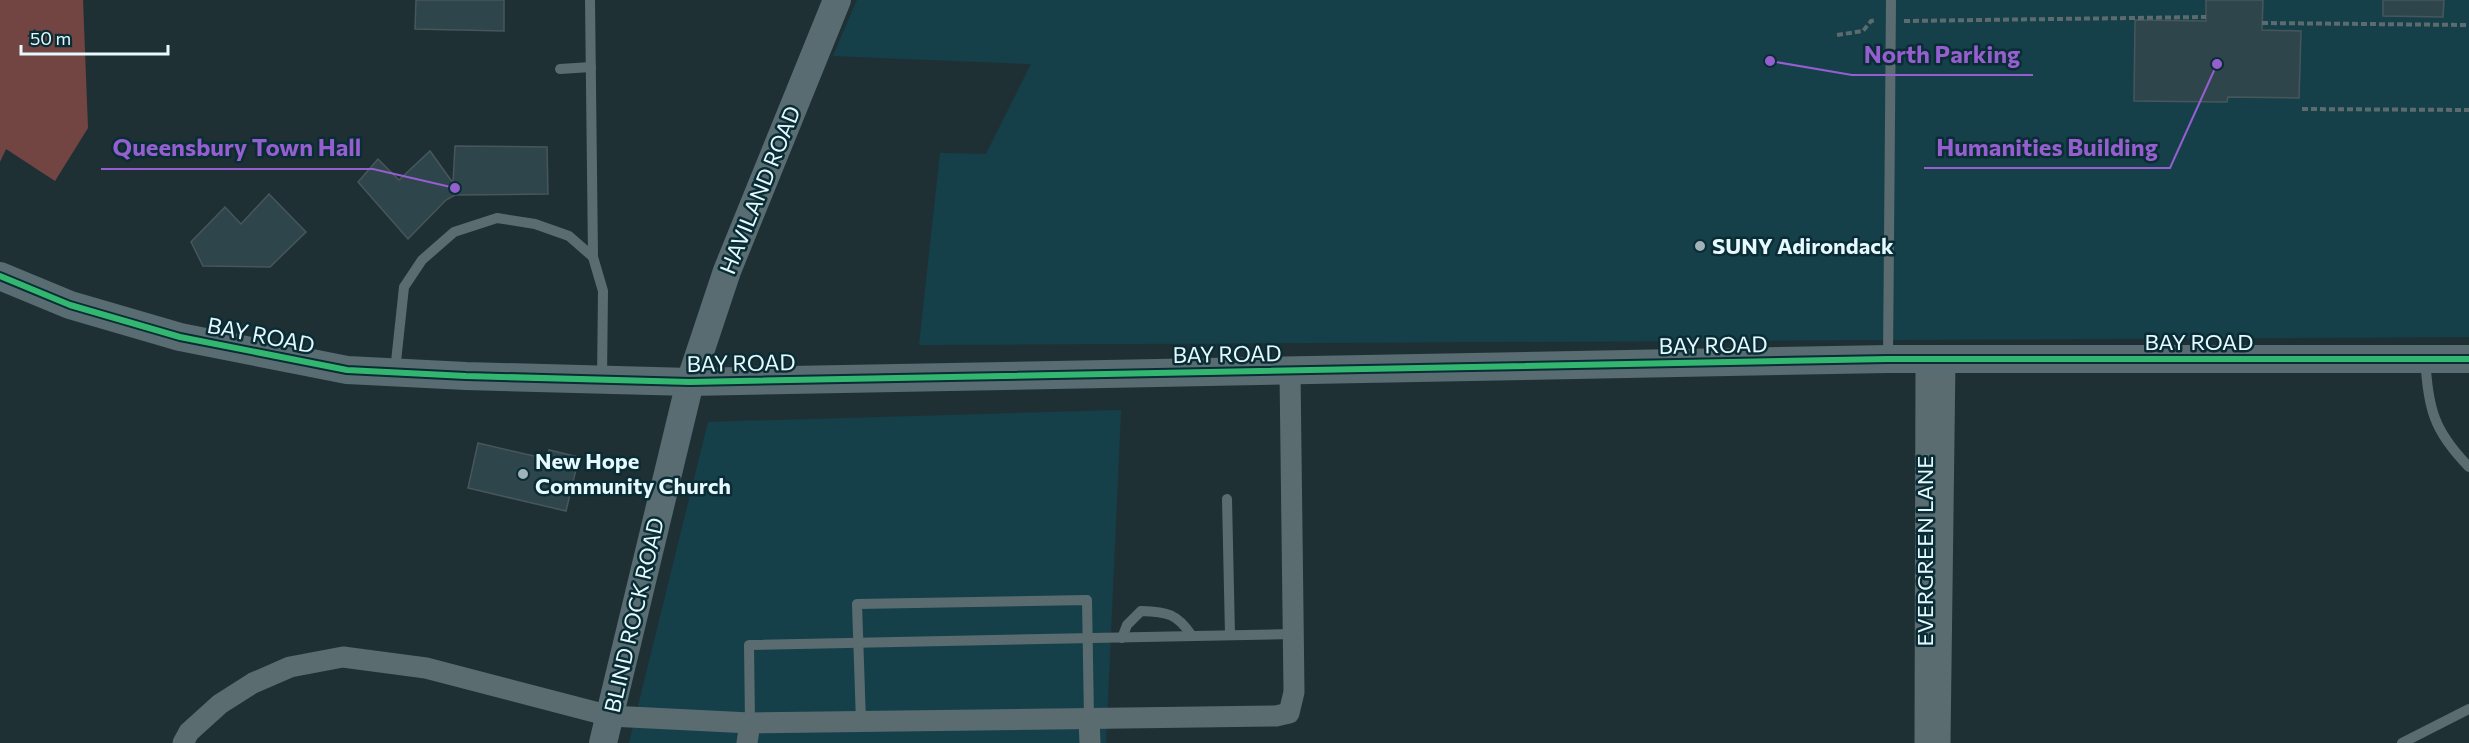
<svg xmlns="http://www.w3.org/2000/svg" width="2469" height="743" font-family="Commissioner,sans-serif">
<style>
.built{fill:#15404a}
.green{fill:#724543}
.building{fill:#2e464b;stroke:#48565a;stroke-width:1.5}
.lines{fill:none;stroke-linecap:round;stroke-linejoin:round}
.path{stroke:#5c6b6f;stroke-width:4;stroke-dasharray:6 3;stroke-linecap:butt}
.lane{stroke:#5a6c70;stroke-width:10}
.street{stroke:#5a6c70;stroke-width:21}
.secondary{stroke:#586c72;stroke-width:28}
.cycleway-casing{stroke:#092c35;stroke-width:10}
.cycleway{stroke:#33b770;stroke-width:6}
.poi-dot{fill:#a0b3b8;stroke:#092c35;stroke-width:2}
.labels{text-anchor:middle;stroke-width:5;stroke-linejoin:round;paint-order:stroke}
.street-label{font-size:22px;fill:#e6f9fe;stroke:#092c35}
.poi-label{font-size:22px;font-weight:bold;fill:#e6f9fe;stroke:#092c35;text-anchor:start}
.leader{fill:none;stroke:#965fcf;stroke-width:2}
.callout-dot{fill:#965fcf;stroke:#092c35;stroke-width:2}
.callout-label{font-size:24px;text-anchor:middle;font-weight:bold;fill:#965fcf;stroke:#092c35;stroke-width:5;stroke-linejoin:round;paint-order:stroke}
</style>
<rect width="100%" height="100%" fill="#1f3035"/>
<g class="built">
<polygon points="857,0 2469,0 2469,337 919,345 940,153 986,154 1031,64 833,56"/>
<polygon points="1121,410 1106,743 629,743 708,422"/>
</g>
<polygon class="green" points="0,0 83,0 88,128 55,181 6,149 0,162"/>
<g class="building">
<polygon points="416,0 504,0 504,31 415,29"/>
<polygon points="2206,0 2263,0 2262,30 2301,31 2299,98 2228,97 2227,102 2134,101 2135,20 2206,21"/>
<polygon points="2383,0 2444,0 2443,17 2383,16"/>
<polygon points="455,146 547,147 548,194 455,195 446,200 408,239 358,182 378,159 399,180 430,151 453,183"/>
<polygon points="269,194 306,232 270,267 203,266 191,242 225,207 241,224"/>
<polygon points="478,443 547,459 549,450 579,457 566,511 468,488"/>
</g>
<g class="lines">
<g class="path">
<polyline points="1904,21 2206,17"/>
<polyline points="2262,23 2469,25"/>
<polyline points="1837,35 1863,31 1871,21 1876,20"/>
<polyline points="2302,109 2469,110"/>
</g>
<g class="lane">
<polyline points="590,0 593,257"/>
<polyline points="560,69 591,67"/>
<polyline points="1888,359 1891,0"/>
<path d="M2425,359c4,51 8,71 44,108"/>
<polyline points="395,371 404,287 422,260 454,232 497,218 535,224 569,236 593,257 603,291 602,379"/>
<polyline points="1227,499 1230,635"/>
<path d="M1122,638l5,-13 14,-14c26,1 36,2 51,25"/>
<polyline points="861,722 857,604 1087,600 1089,719"/>
<polyline points="750,723 749,645 1293,634"/>
<polyline points="2402,743 2469,709"/>
</g>
<g class="street">
<polyline points="1089,719 1090,743"/>
<polyline points="750,723 1276,716 1289,713 1294,692 1290,371"/>
<polyline points="183,743 189,732 220,704 253,683 290,667 343,657 426,668 610,716 750,723 747,743"/>
<polyline points="1925,743 1926,360"/>
<polyline points="1940,743 1945,360"/>
</g>
<g class="secondary">
<polyline points="0,276 70,305 180,337 347,370 466,376 690,382 1888,359 2469,359"/>
<polyline points="603,743 690,382 727,271 837,0"/>
</g>
<g class="cycleway-casing">
<polyline id="cycleway" points="0,276 70,305 180,337 347,370 466,376 690,382 1888,359 2469,359"/>
</g>
<use href="#cycleway" class="cycleway"/>
</g>
<g class="poi-dot">
<circle cx="1700" cy="246" r="6"/>
<circle cx="523" cy="474" r="6"/>
</g>
<g class="labels">
<g class="street-label">
<text transform="translate(760 190) rotate(-68)" y="8">HAVILAND ROAD</text>
<text transform="translate(261 335) rotate(11)" y="8">BAY ROAD</text>
<text x="2199" y="350">BAY ROAD</text>
<text transform="translate(1713 345) rotate(-1)" y="8">BAY ROAD</text>
<text transform="translate(1227 354) rotate(-1)" y="8">BAY ROAD</text>
<text transform="translate(741 363) rotate(-1)" y="8">BAY ROAD</text>
<text transform="translate(1925 551) rotate(-90)" y="8">EVERGREEN LANE</text>
<text transform="translate(634 615) rotate(-77)" y="8">BLIND ROCK ROAD</text>
</g>
<g class="poi-label">
<text x="1712" y="254">SUNY Adirondack</text>
<text x="535" y="469">New Hope<tspan x="535" dy="25">Community Church</tspan></text>
</g>
</g>
<path class="leader" d="M1770 61L1852 75H2033M2217 64L2170 168H1924M455 188L373 169H101"/>
<g class="callout-dot">
<circle cx="1770" cy="61" r="6"/>
<circle cx="2217" cy="64" r="6"/>
<circle cx="455" cy="188" r="6"/>
</g>
<g class="callout-label">
<text x="1942" y="63">North Parking</text>
<text x="2047" y="156">Humanities Building</text>
<text x="237" y="156">Queensbury Town Hall</text>
</g>
<path d="M21 45v9h147v-9" fill="none" stroke="#e6f9fe" stroke-width="3"/>
<text x="30" y="45" font-size="18" fill="#e6f9fe" stroke="#092c35" stroke-width="4.5" paint-order="stroke">50 m</text>
</svg>
